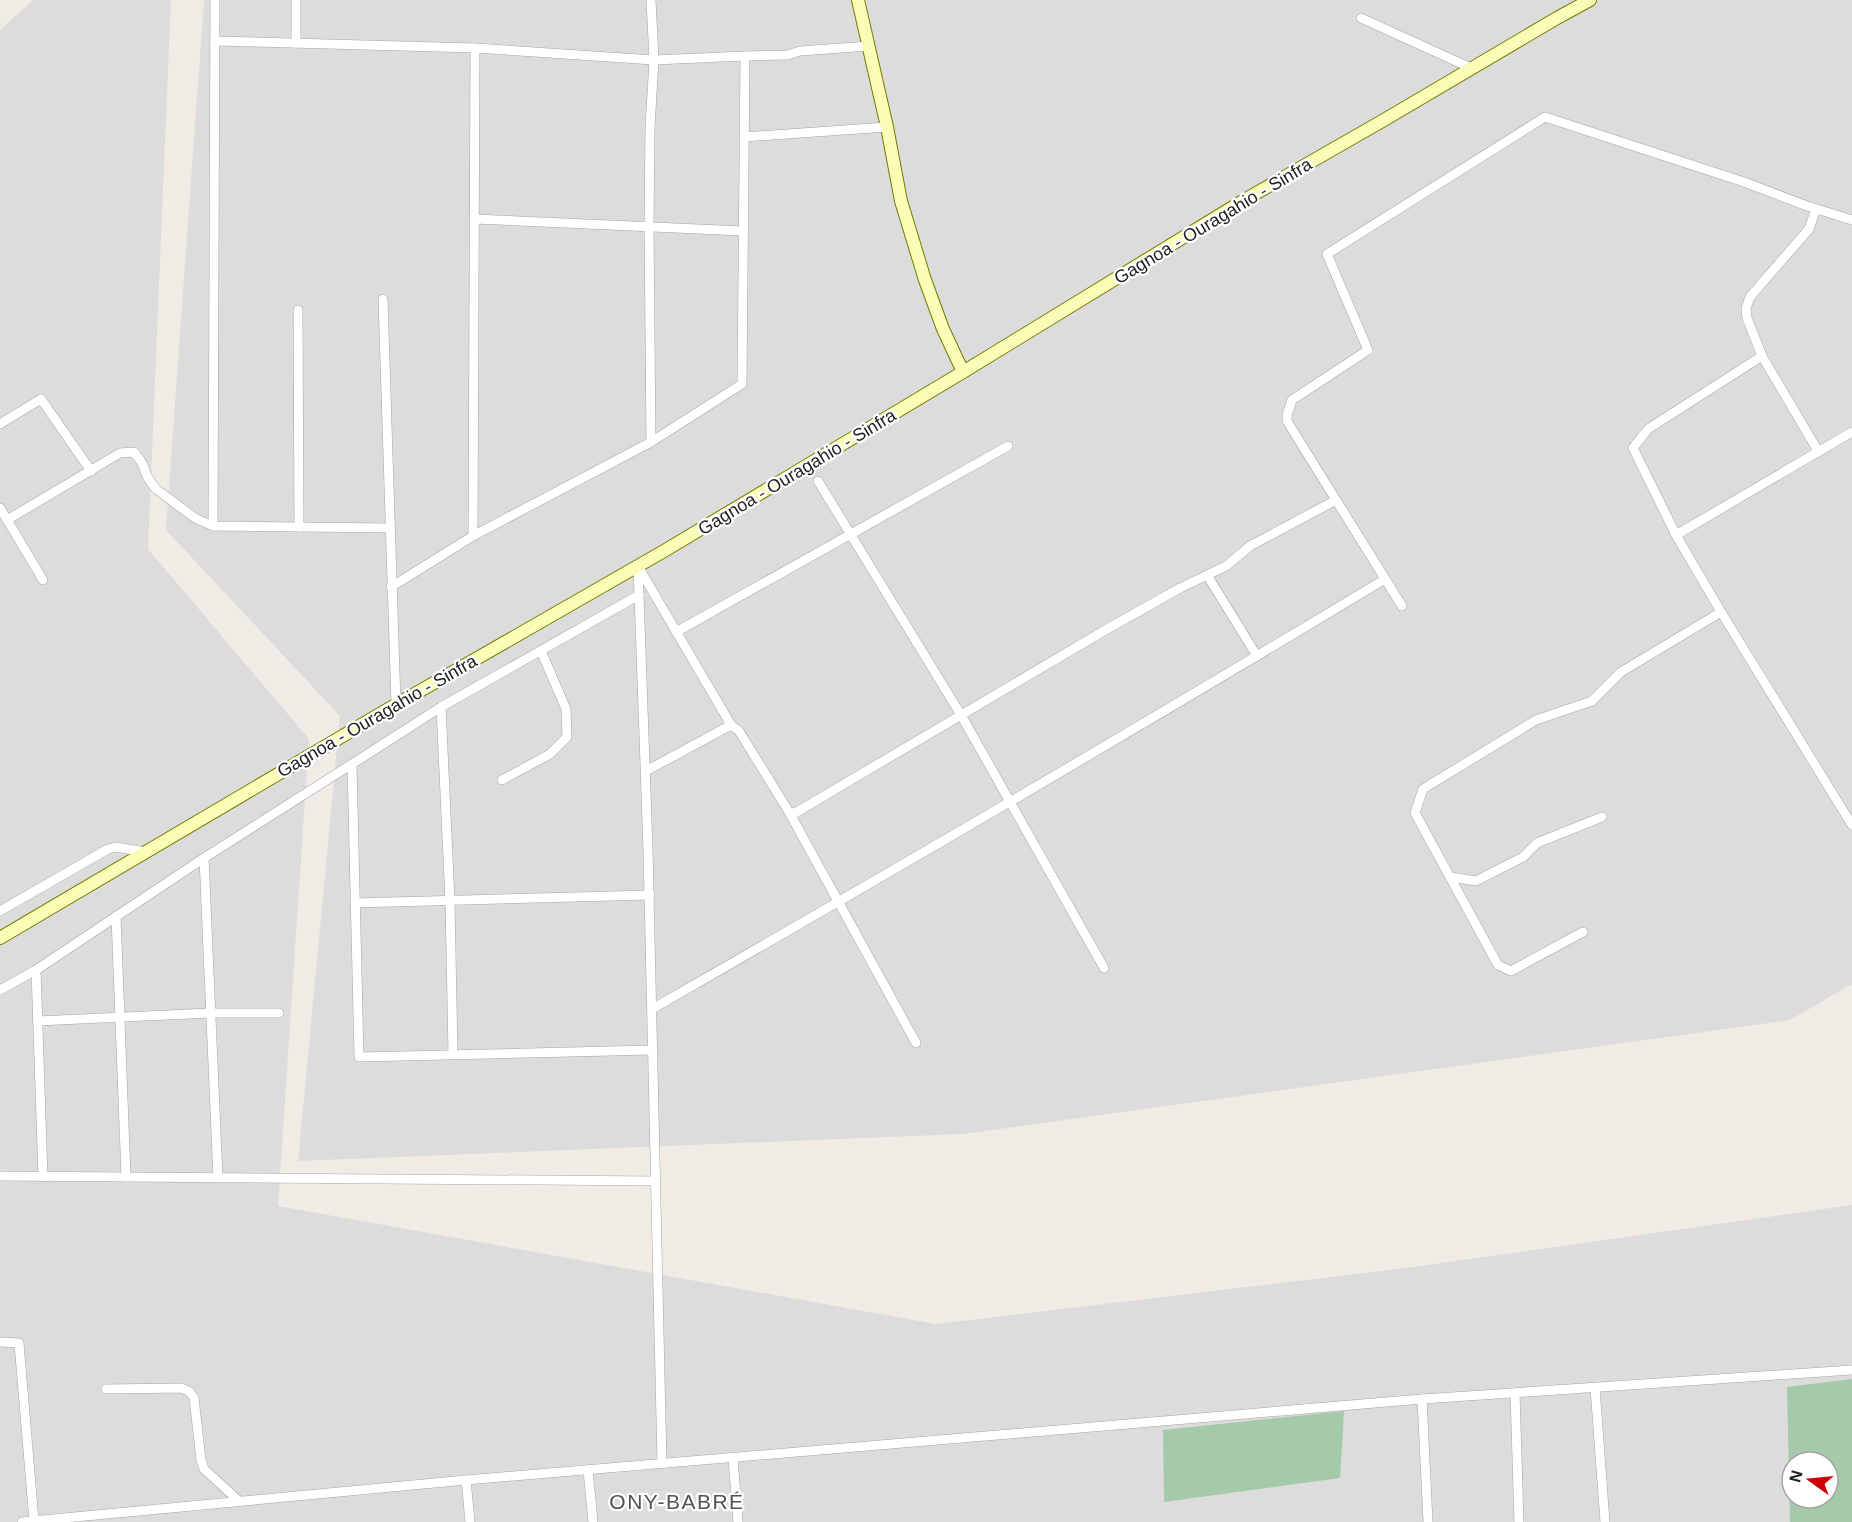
<svg xmlns="http://www.w3.org/2000/svg" width="1852" height="1522" font-family="Arial,sans-serif">
<style>
.residential{fill:#dddcdc;fill-rule:evenodd}
.cemetery{fill:#a5caa9;fill-rule:evenodd}
.lines{fill:none;stroke-linecap:round;stroke-linejoin:round}
.street-casing{stroke:#a6a6a6;stroke-width:10}
.secondary-casing{stroke:#717c00;stroke-width:14}
.street{stroke:#fff;stroke-width:9}
.secondary{stroke:#fbfdb6;stroke-width:12}
.labels{text-anchor:middle;stroke-width:4.5;stroke-linejoin:round;paint-order:stroke}
.street-label{font-size:18px;fill:#1f1f1f;stroke:#fff}
.quarter-label{font-size:21px;letter-spacing:1.5px;fill:#525252;stroke:#fff}
</style>
<rect width="100%" height="100%" fill="#f0ece5"/>
<g class="residential">
<path d="M33,0h138l-23,549 161,190 -31,467 658,118 470,-56 446,-63v317h-1852v-1492zM1792,1462h36v36h-36z"/>
<polygon points="204,0 1852,0 1852,984 1790,1020 963,1134 298,1161 340,716 166,530"/>
</g>
<g class="cemetery">
<path d="M1852,1379v143h-62l-3,-135zM1792,1462h36v36h-36z"/>
<polygon points="1344,1411 1340,1478 1164,1502 1163,1430"/>
</g>
<g class="lines">
<g class="street-casing">
<g id="street">
<polyline points="215,0 213,526 390,528"/>
<polyline points="296,0 296,43"/>
<polyline points="651,0 654,60 650,127 649,227 651,442"/>
<polyline points="1361,18 1471,68"/>
<polyline points="215,41 475,48"/>
<polyline points="745,56 788,55 800,51 869,46"/>
<polyline points="744,137 887,127"/>
<polyline points="1816,209 1809,229 1750,297 1746,308 1747,318 1762,356 1818,451"/>
<polyline points="474,219 743,231"/>
<polyline points="383,299 396,704"/>
<polyline points="298,310 299,527"/>
<polyline points="0,424 41,399 91,471"/>
<polyline points="818,481 961,715 1104,968"/>
<polyline points="1336,500 1402,606"/>
<polyline points="0,508 43,580"/>
<polyline points="7,520 120,453 134,452 142,463 148,478 156,489 195,518 213,526"/>
<polyline points="1676,535 1852,432"/>
<polyline points="638,566 648,850 662,1464"/>
<polyline points="639,568 731,725"/>
<polyline points="1207,575 1257,656"/>
<polyline points="391,587 473,536 651,442 742,384 745,56 654,60 475,48 473,536"/>
<polyline points="1721,612 1852,825"/>
<polyline points="676,632 1008,446"/>
<polyline points="441,707 450,901 453,1054"/>
<polyline points="352,764 441,707 639,595"/>
<polyline points="646,771 731,725 739,731 789,812 795,813 1107,629 1180,588 1226,566 1250,546 1336,500 1287,421 1287,415 1292,400 1368,350 1327,254 1545,117 1744,182 1807,206 1852,220"/>
<polyline points="502,780 550,754 567,737 566,709 541,651"/>
<polyline points="789,812 916,1043"/>
<polyline points="204,858 218,1178"/>
<polyline points="1450,877 1476,881 1523,857 1537,843 1602,817"/>
<polyline points="355,903 650,895"/>
<polyline points="0,911 108,849 116,847 145,852"/>
<polyline points="116,916 126,1177"/>
<polyline points="1583,932 1511,971 1498,965 1415,813 1423,789 1536,720 1592,701 1621,672 1721,612 1676,535 1633,448 1648,429 1762,356"/>
<polyline points="36,970 43,1177"/>
<polyline points="0,990 36,970 204,858 352,764 359,1057 653,1050"/>
<path d="M652,1009c246,-141 491,-284 733,-430"/>
<polyline points="37,1021 211,1013 279,1013"/>
<polyline points="0,1176 656,1181"/>
<polyline points="0,1342 19,1343 34,1521"/>
<polyline points="1595,1388 1605,1522"/>
<polyline points="106,1389 182,1388 190,1392 194,1398 201,1460 204,1469 239,1501"/>
<polyline points="1515,1393 1519,1522"/>
<polyline points="1422,1399 1428,1522"/>
<polyline points="733,1458 738,1522"/>
<polyline points="588,1470 593,1522"/>
<polyline points="466,1480 470,1522"/>
<polyline points="22,1522 466,1480 1422,1399 1852,1370"/>
</g>
</g>
<g class="secondary-casing">
<g id="secondary">
<polyline points="858,0 887,127 901,201 925,280 943,329 963,372"/>
<polyline points="0,938 385,711 664,551 963,372 1246,199 1384,120 1557,18 1590,0"/>
</g>
</g>
<use href="#street" class="street"/>
<use href="#secondary" class="secondary"/>
</g>
<g class="labels">
<g class="street-label">
<text transform="translate(1213 221) rotate(-31)" y="6">Gagnoa - Ouragahio - Sinfra</text>
<text transform="translate(797 472) rotate(-31)" y="6">Gagnoa - Ouragahio - Sinfra</text>
<text transform="translate(377 716) rotate(-30)" y="6">Gagnoa - Ouragahio - Sinfra</text>
</g>
<g class="quarter-label">
<text x="677" y="1509">ONY-BABRÉ</text>
</g>
</g>
<g transform="translate(1810 1480) rotate(285)"><circle r="28" fill="#ffffff" stroke="#a5a5a5" stroke-width="1.5"/>
<path d="M0-4.5L10 22L0 15L-10 22Z" fill="#ce0005"/>
<text y="-9" font-size="16" font-weight="bold" text-anchor="middle" fill="#1f1f1f">N</text>
</g>
</svg>
